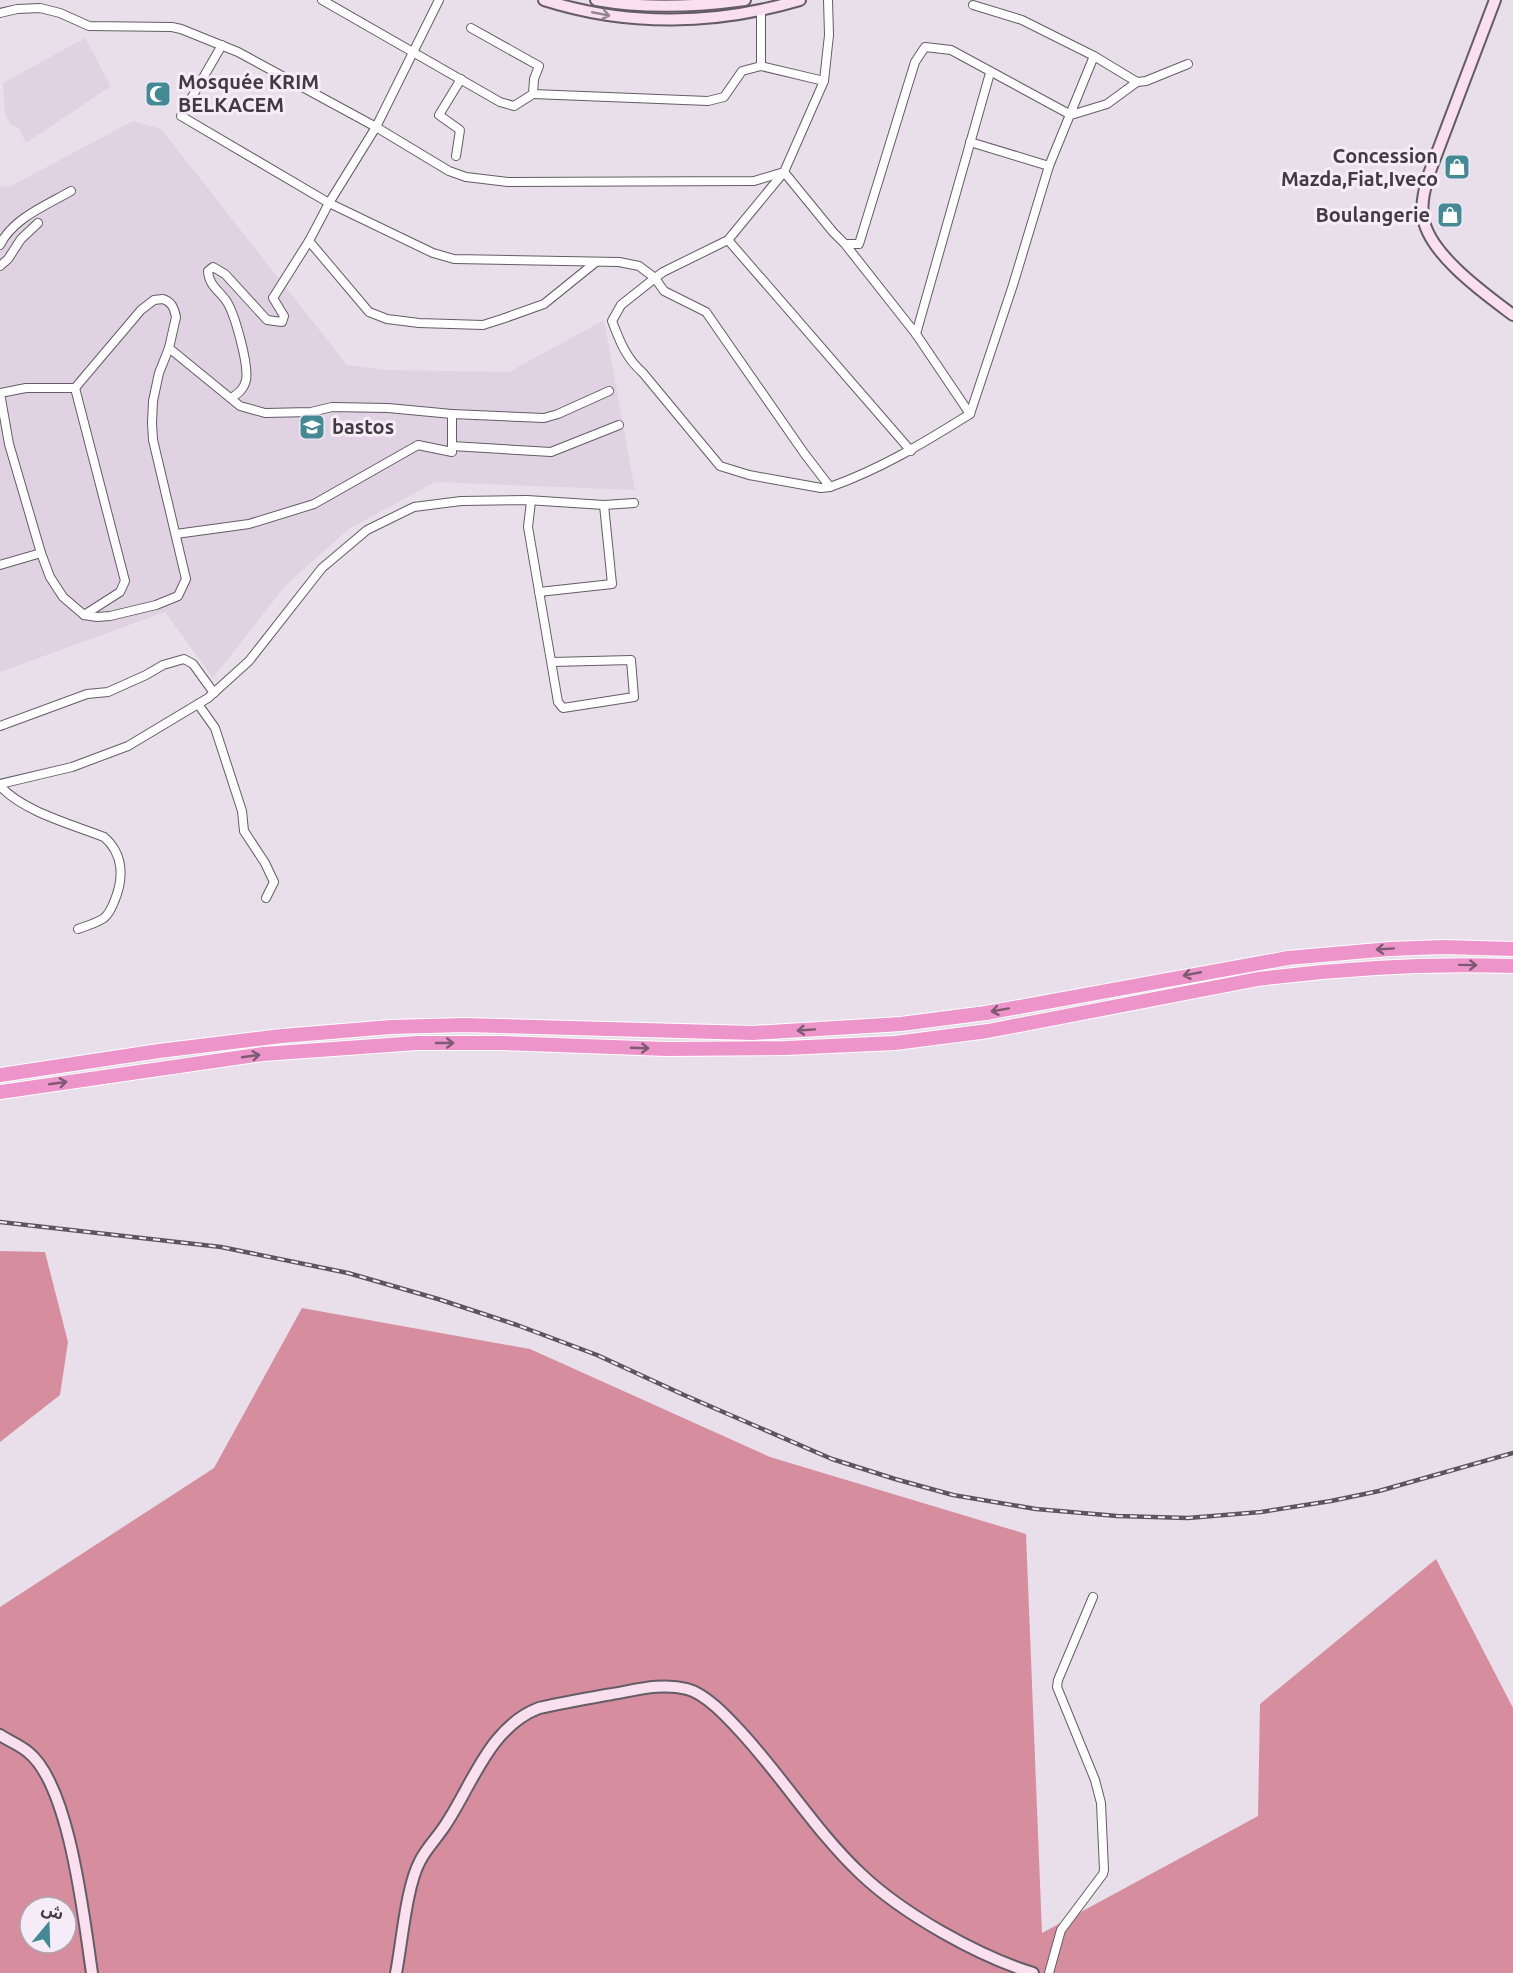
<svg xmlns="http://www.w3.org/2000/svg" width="1513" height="1973" font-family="Ubuntu,'Noto Sans Arabic',sans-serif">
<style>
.built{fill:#e0d2e3}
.forest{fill:#d68e9e;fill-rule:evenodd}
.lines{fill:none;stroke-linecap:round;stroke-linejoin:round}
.street-casing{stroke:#645c66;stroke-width:10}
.secondary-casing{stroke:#645c66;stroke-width:14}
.highway-casing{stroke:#fff;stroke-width:16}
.street{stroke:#fff;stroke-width:8}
.secondary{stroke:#fadfef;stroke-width:10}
.highway{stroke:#ed95cb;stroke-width:14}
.rail-casing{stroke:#5b565c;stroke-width:4.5}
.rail{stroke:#f6ecf8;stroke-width:2;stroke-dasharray:7;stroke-linecap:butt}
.oneway{stroke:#93858f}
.oneway2{stroke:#7c5a71}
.labels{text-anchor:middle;stroke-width:6;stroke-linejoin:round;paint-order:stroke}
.poi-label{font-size:20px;font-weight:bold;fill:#3f3b40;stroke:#f6ecf8;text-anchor:start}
</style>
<rect width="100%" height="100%" fill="#e9dfea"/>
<g class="built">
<polygon points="85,38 111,86 26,143 20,129 10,124 5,113 3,83"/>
<polygon points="133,121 161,129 347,365 388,370 509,372 604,320 635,490 435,482 349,529 286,585 213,678 165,612 0,672 0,186 9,187"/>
</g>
<g class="forest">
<polygon points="0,1251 45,1252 68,1342 60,1395 0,1442"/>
<path d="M302,1308l228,41 240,108 256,77 16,399 216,-117 2,-112 176,-145 77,149v265h-1513v-366l214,-139zM30,1907h36v36h-36z"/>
</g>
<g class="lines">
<g class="street-casing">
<g id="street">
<polyline points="322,0 500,102 514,106 533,94 534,79 539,66 471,28"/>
<polyline points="973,5 1022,20 1094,56"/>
<polyline points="761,11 761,66"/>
<polyline points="0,13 17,9 40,8 60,13 89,26 172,27 181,29 238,52 376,127 449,171 466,177 508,182 754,181 784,172 824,81 829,35 828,0"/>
<path d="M222,45l-41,71 148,87 104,50 21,6 165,3 20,4 16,12 -34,27 -9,16c8,21 14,37 31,52l77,93 29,9 72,13 9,-1 -26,-34 -98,-141 -42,-21 -9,-13 8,-6 65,-32 56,-68 49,60 12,12h14l56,-182 10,-15 26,3 120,65 36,-11 30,-22 -43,-26 -45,110 -36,119 -43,129 -54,-80 -71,-90"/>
<polyline points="1137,82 1146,81 1188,64"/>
<polyline points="533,94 708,101 724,97 742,71 761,66 824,81"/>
<polyline points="970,142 1049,166"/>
<polyline points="456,156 460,130 439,115 461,79"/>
<polyline points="728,240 911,451"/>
<polyline points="309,241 369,312 387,319 419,323 483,325 502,319 544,304 596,262"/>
<path d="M0,245c13,-27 47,-40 71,-54"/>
<polyline points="0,266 8,259 21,239 38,223"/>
<path d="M163,299c9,3 11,9 13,18l-7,31 -10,25 -6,28 -1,22 1,17 33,139 -8,17 -22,9 -46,11 -13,1 -13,-2 -21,-18 -13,-20 -9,-24 -32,-109 -9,-51 26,-5h49l66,-78 13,-10z"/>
<polyline points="916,334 990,73"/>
<polyline points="169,348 240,406 265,413 311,412 332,407 388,408 452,414 452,452 418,445 314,504 249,524 176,534"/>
<polyline points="75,388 125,581 120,592 84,615"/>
<path d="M231,398c8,-5 13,-9 15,-18 3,-15 -11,-65 -19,-78 -8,-12 -18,-16 -19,-31l5,-4 12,7 42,46 15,2 2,-6 -11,-18 36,-57 20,-38 47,-76 63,-127"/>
<polyline points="452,414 544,418 558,414 609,391"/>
<polyline points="452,446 551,452 619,425"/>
<path d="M830,487c51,-18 95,-45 140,-73"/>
<polyline points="531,501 528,527 558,702 563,708 634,697 631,660 552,662"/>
<polyline points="0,565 41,553"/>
<polyline points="539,592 612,584 604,505"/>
<polyline points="198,704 215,728 242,811 244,831 265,863 274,882 266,898"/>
<polyline points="0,726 87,694 108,692 146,675 163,665 184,659 193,664 214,693"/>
<polyline points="0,784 72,767 128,746 208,698 249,661 322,568 367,530 414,507 461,501 527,500 604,505 634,503"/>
<path d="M0,786c24,26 71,38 104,51 20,17 20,42 10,65 -2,5 -5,12 -10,16 -7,5 -18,8 -26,11"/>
<polyline points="1049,1973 1061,1930 1103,1874 1104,1870 1101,1803 1095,1780 1057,1687 1058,1680 1093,1597"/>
</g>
</g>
<g class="secondary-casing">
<g id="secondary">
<path d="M544,0c84,27 172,25 256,0"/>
<path d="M596,0c50,9 98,7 149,0"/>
<path d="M1495,0l-66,174c-4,14 -8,27 -6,42 4,37 62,78 90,99"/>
<path d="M0,1735c9,6 20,10 28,17 42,33 56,168 64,221"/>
<path d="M396,1973c6,-30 10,-86 24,-112 6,-12 16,-22 24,-34 28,-41 45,-100 95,-119 23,-5 45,-9 67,-13 27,-4 54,-13 81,-6 19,5 40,28 53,42 42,45 77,102 121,143 42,40 117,82 172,99"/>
</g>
</g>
<g class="highway-casing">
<g id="highway">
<polyline points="0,1075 159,1051 282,1036 391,1027 464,1025 753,1033 901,1024 986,1013 1288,958 1390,949 1443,947 1513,949"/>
<path d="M0,1092l263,-38 154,-11h85l165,6 119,-1 109,-5 93,-12 270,-52c85,-11 169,-16 255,-13"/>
</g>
</g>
<use href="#street" class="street"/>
<use href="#secondary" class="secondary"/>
<use href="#highway" class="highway"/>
<g class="rail-casing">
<polyline id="rail" points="0,1222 221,1247 348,1273 438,1299 517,1325 597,1355 684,1395 832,1459 895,1479 953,1495 1036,1509 1117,1516 1188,1518 1261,1512 1331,1501 1379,1491 1513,1453"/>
</g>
<use href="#rail" class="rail"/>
</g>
<defs><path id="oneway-shaft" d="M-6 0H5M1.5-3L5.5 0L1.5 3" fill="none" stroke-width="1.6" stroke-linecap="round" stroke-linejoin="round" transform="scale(1.5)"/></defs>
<use class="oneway" href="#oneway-shaft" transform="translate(601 14) rotate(11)"/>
<g class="oneway2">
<use href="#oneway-shaft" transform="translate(1385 949) rotate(176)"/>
<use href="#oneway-shaft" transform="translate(1468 965) rotate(1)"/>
<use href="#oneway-shaft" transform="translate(1192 974) rotate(169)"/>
<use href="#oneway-shaft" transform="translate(1000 1010) rotate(170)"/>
<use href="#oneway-shaft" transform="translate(806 1030) rotate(176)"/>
<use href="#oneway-shaft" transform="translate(445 1043)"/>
<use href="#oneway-shaft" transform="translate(640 1048) rotate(2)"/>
<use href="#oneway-shaft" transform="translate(251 1056) rotate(-8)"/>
<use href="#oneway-shaft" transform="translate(58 1083) rotate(-8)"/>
</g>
<defs>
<g id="mosque-square" transform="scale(1.35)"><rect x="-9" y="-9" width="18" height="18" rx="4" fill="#448a95" stroke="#f6ecf8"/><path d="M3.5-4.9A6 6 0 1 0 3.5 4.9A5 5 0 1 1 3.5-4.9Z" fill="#fff"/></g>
<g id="shop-square" transform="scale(1.35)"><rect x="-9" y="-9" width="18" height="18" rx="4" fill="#448a95" stroke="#f6ecf8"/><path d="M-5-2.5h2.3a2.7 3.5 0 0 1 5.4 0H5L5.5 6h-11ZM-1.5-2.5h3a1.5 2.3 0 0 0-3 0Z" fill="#fff"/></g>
<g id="university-square" transform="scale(1.35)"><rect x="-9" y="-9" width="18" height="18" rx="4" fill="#448a95" stroke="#f6ecf8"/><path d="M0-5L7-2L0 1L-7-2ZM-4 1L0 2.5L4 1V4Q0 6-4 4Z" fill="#fff"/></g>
</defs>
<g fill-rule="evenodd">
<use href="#mosque-square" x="158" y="94"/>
<use href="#shop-square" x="1457" y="167"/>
<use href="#shop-square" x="1450" y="215"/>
<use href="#university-square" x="312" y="427"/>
</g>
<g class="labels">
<g class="poi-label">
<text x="178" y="89">Mosquée KRIM<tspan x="178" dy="23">BELKACEM</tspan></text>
<text x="1438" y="163" text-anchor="end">Concession<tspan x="1438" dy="23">Mazda,Fiat,Iveco</tspan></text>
<text x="1430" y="222" text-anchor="end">Boulangerie</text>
<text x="332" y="434">bastos</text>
</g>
</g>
<g transform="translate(48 1925) rotate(19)"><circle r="28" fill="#f6ecf8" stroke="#ada5ae" stroke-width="1.5"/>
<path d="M0-4.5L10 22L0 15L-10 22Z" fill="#448a95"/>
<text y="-9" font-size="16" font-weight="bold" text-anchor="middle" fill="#3f3b40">ش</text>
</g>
</svg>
